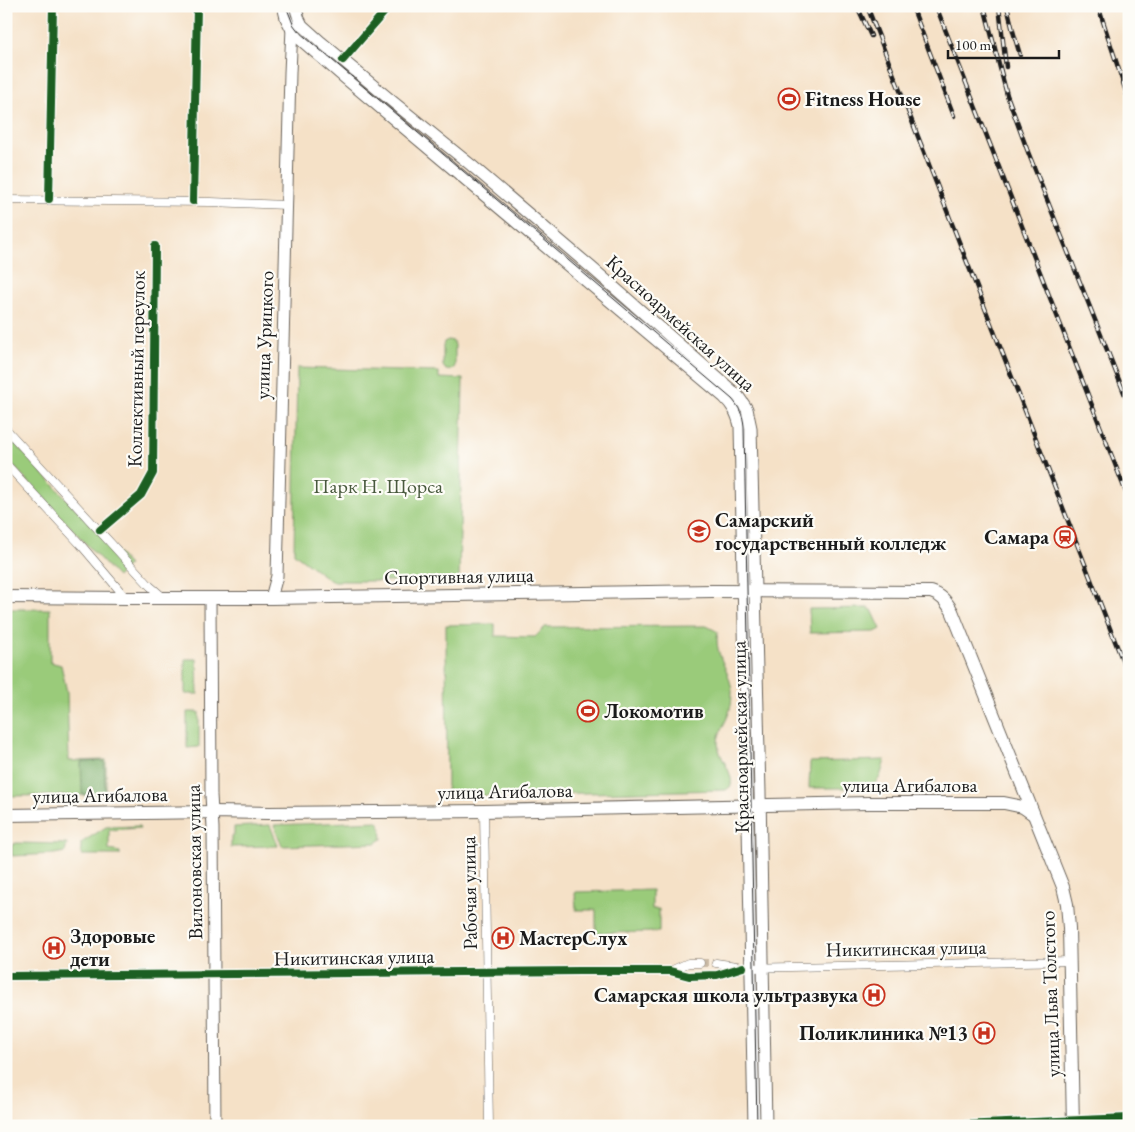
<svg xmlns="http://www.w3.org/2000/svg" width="1135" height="1132" font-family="'EB Garamond',serif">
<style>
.green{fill:#9acb7a;stroke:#5b744b}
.forest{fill:#7baf6a;stroke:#4c6643}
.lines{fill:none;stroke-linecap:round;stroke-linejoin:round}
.minor-tunnel{stroke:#cabaa5;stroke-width:8;stroke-dasharray:8 4;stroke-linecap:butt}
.minor-casing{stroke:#686158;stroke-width:9}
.secondary-casing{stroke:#686158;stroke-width:13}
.primary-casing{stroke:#686158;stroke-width:14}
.minor{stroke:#fff;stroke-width:8}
.secondary{stroke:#fff;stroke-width:11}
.primary{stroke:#fff;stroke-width:12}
.tram{stroke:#1c1c1c;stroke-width:1}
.rail-casing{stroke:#1c1c1c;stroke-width:4.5}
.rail{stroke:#fdfcf7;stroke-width:2.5;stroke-dasharray:8;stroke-linecap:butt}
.cycleway-casing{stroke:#fdfcf7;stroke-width:11}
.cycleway{stroke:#1b5e20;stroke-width:8}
.labels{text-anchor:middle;stroke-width:4.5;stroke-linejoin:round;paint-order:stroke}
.poi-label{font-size:20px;font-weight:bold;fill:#1c1c1c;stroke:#fdfcf7;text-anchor:start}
.street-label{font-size:20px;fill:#1c1c1c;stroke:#fdfcf7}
.park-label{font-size:20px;fill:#48593d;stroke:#fdfcf7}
</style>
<rect width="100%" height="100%" fill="#fdfcf7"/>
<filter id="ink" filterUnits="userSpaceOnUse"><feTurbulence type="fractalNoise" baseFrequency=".02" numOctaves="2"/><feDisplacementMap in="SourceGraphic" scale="10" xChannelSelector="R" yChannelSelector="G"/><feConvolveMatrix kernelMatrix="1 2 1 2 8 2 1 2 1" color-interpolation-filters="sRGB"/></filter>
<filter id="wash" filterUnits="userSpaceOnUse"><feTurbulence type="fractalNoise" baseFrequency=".0096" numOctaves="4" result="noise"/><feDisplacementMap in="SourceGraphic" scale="20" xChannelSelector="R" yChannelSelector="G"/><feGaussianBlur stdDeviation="1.12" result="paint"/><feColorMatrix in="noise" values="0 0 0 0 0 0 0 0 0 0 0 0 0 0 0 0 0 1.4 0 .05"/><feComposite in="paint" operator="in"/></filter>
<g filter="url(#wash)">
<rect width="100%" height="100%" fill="#f5e1c7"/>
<g class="green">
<path d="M448,340l5,1 2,4v21c-2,4 -5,5 -9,4l-3,-4v-21l1,-3z"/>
<polygon points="297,368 439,372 439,378 463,379 459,581 331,581 294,553"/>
<polygon points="6,434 129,565 117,577 6,458"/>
<polygon points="868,608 872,610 881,629 875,632 810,633 809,609"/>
<polygon points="6,609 50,609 50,662 61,665 67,692 69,761 106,760 106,795 6,796"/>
<path d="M495,624v12l40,1 10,-10 162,-1 11,6c-5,22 12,38 14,59 0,9 -1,18 -5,27 -3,7 -9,16 -9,25 0,15 16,28 13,43l-5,4 -279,6 -1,-171z"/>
<polygon points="185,659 197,659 198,694 185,694"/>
<polygon points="187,712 199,712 199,747 187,748"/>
<path d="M885,760c-5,16 -4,23 -20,28h-56l1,-26z"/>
<polygon points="378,821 381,828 382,839 376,843 282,846 274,825"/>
<polygon points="270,825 278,846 231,847 231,836 234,836 234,827"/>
<polygon points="139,826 140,828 109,830 109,850 120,852 120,855 81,855 81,843 106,827"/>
<polygon points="16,843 67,844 65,852 54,854 12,856 12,845"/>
<polygon points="652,890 652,909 659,909 659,932 596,933 596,910 576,910 575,892"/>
</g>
<polygon class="forest" points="104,761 105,793 82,794 81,762"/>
</g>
<g filter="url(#ink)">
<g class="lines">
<g class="minor-tunnel">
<polyline points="700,963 716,963"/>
<polyline points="701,976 717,975"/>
</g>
<g class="minor-casing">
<g id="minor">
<polyline points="343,60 386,10 393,6"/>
<polyline points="49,199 53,6"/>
<polyline points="6,200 211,202 287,205"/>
<polyline points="193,201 197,6"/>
<polyline points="6,429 150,586 164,598"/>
<polyline points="6,464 81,545 126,598"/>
<polyline points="100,530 141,495 153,473 155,246"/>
<polyline points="484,811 489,1126"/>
<polyline points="716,963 750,968 1070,961"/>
<polyline points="670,971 688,963 700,963"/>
<polyline points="717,975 739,969"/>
<polyline points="6,976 580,971 670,971 689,976 701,976"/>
<polyline points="937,1126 1129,1118"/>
</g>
</g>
<g class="secondary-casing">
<g id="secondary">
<path d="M283,6l3,12 8,16 51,44 379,319c9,9 13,16 16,29l14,700"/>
<polyline points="295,6 299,19 302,25 321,42 393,102 471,165 592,268 738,396 747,409 751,428 760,793 766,1126"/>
<polyline points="210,598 211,795 213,828 215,1126"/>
<polyline points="271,598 277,576 290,73 292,28"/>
</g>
</g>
<g class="primary-casing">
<g id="primary">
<path d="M6,597l120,1h145l442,-7 218,1c10,3 15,9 21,19l111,276 4,17 2,24 4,198"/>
<polyline points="6,815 213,812 269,813 484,811 869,803 1004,803 1023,807 1033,814"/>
</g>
</g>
<use href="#minor" class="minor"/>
<use href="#secondary" class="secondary"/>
<use href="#primary" class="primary"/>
<path class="tram" d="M286,6l7,18 6,8 433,367c7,8 11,16 12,27l13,700"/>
<g class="rail-casing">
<g id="rail">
<polyline points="857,6 871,36"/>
<polyline points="867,6 1129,677"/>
<polyline points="912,6 954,116"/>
<polyline points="936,6 1129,500"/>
<polyline points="984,6 1007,95 1028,152 1129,405"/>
<polyline points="999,6 1006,67"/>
<polyline points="1007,6 1013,31 1020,55"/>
<polyline points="1098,6 1129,101"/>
</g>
</g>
<use href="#rail" class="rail"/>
<g class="cycleway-casing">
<g id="cycleway">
<polyline points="343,60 386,10 393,6"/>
<polyline points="49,199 53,6"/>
<polyline points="193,201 197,6"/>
<polyline points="100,530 141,495 153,473 155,246"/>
<polyline points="6,976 580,971 670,971 689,976 717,975 743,967"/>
<polyline points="937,1126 1129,1118"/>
</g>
</g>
<use href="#cycleway" class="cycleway"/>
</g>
</g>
<defs>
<g id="stadium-ring" transform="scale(1.125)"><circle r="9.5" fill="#fdfcf7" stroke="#c8321e" stroke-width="1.5"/><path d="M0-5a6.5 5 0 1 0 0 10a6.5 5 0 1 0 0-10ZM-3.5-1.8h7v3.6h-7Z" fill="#c8321e"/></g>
<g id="university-ring" transform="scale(1.125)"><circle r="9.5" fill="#fdfcf7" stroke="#c8321e" stroke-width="1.5"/><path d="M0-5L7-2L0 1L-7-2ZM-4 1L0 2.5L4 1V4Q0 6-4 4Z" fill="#c8321e"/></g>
<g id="station-ring" transform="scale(1.125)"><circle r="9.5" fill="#fdfcf7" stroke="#c8321e" stroke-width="1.5"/><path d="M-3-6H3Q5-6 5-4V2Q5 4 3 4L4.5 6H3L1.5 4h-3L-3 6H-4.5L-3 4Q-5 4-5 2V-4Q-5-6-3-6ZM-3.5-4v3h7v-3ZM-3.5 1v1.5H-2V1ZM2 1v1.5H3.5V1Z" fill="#c8321e"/></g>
<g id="hospital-ring" transform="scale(1.125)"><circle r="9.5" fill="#fdfcf7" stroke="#c8321e" stroke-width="1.5"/><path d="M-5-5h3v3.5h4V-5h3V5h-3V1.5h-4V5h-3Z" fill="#c8321e"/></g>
</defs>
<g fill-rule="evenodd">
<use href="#stadium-ring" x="789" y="99"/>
<use href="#university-ring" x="699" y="531"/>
<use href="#station-ring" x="1065" y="537"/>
<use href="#stadium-ring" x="588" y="711"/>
<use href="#hospital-ring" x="503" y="938"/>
<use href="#hospital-ring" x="54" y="948"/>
<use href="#hospital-ring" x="874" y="995"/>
<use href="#hospital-ring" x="984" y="1033"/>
</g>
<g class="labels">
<g class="poi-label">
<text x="805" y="106">Fitness House</text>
<text x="715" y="527">Самарский<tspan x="715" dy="23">государственный колледж</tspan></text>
<text x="1049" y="544" text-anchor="end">Самара</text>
<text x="604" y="718">Локомотив</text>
<text x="70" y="943">Здоровые<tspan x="70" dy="23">дети</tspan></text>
<text x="519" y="945">МастерСлух</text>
<text x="858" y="1002" text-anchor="end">Самарская школа ультразвука</text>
<text x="968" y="1040" text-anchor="end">Поликлиника №13</text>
</g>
<g class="street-label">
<text transform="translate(681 323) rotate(42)" y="7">Красноармейская улица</text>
<text transform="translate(264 335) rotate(-88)" y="7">улица Урицкого</text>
<text transform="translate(136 369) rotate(-89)" y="7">Коллективный переулок</text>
<text transform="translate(459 576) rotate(-1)" y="7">Спортивная улица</text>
<text transform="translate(740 737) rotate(-91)" y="7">Красноармейская улица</text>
<text x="910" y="792">улица Агибалова</text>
<text transform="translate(505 791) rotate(-1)" y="7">улица Агибалова</text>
<text transform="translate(100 795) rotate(-1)" y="7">улица Агибалова</text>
<text transform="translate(194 862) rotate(-91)" y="7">Вилоновская улица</text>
<text transform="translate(469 893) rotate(-91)" y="7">Рабочая улица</text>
<text transform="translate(906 948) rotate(-1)" y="7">Никитинская улица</text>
<text transform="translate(354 957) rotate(-1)" y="7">Никитинская улица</text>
<text transform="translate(1050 994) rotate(-92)" y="7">улица Льва Толстого</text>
</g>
<g class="park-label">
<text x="378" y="493">Парк Н. Щорса</text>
</g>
</g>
<rect width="1135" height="1132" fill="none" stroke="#fdfcf7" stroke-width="25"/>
<path d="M948 50v8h111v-8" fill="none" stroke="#1c1c1c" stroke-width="2.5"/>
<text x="955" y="50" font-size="15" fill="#1c1c1c" stroke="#fdfcf7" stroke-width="4" paint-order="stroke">100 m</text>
</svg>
